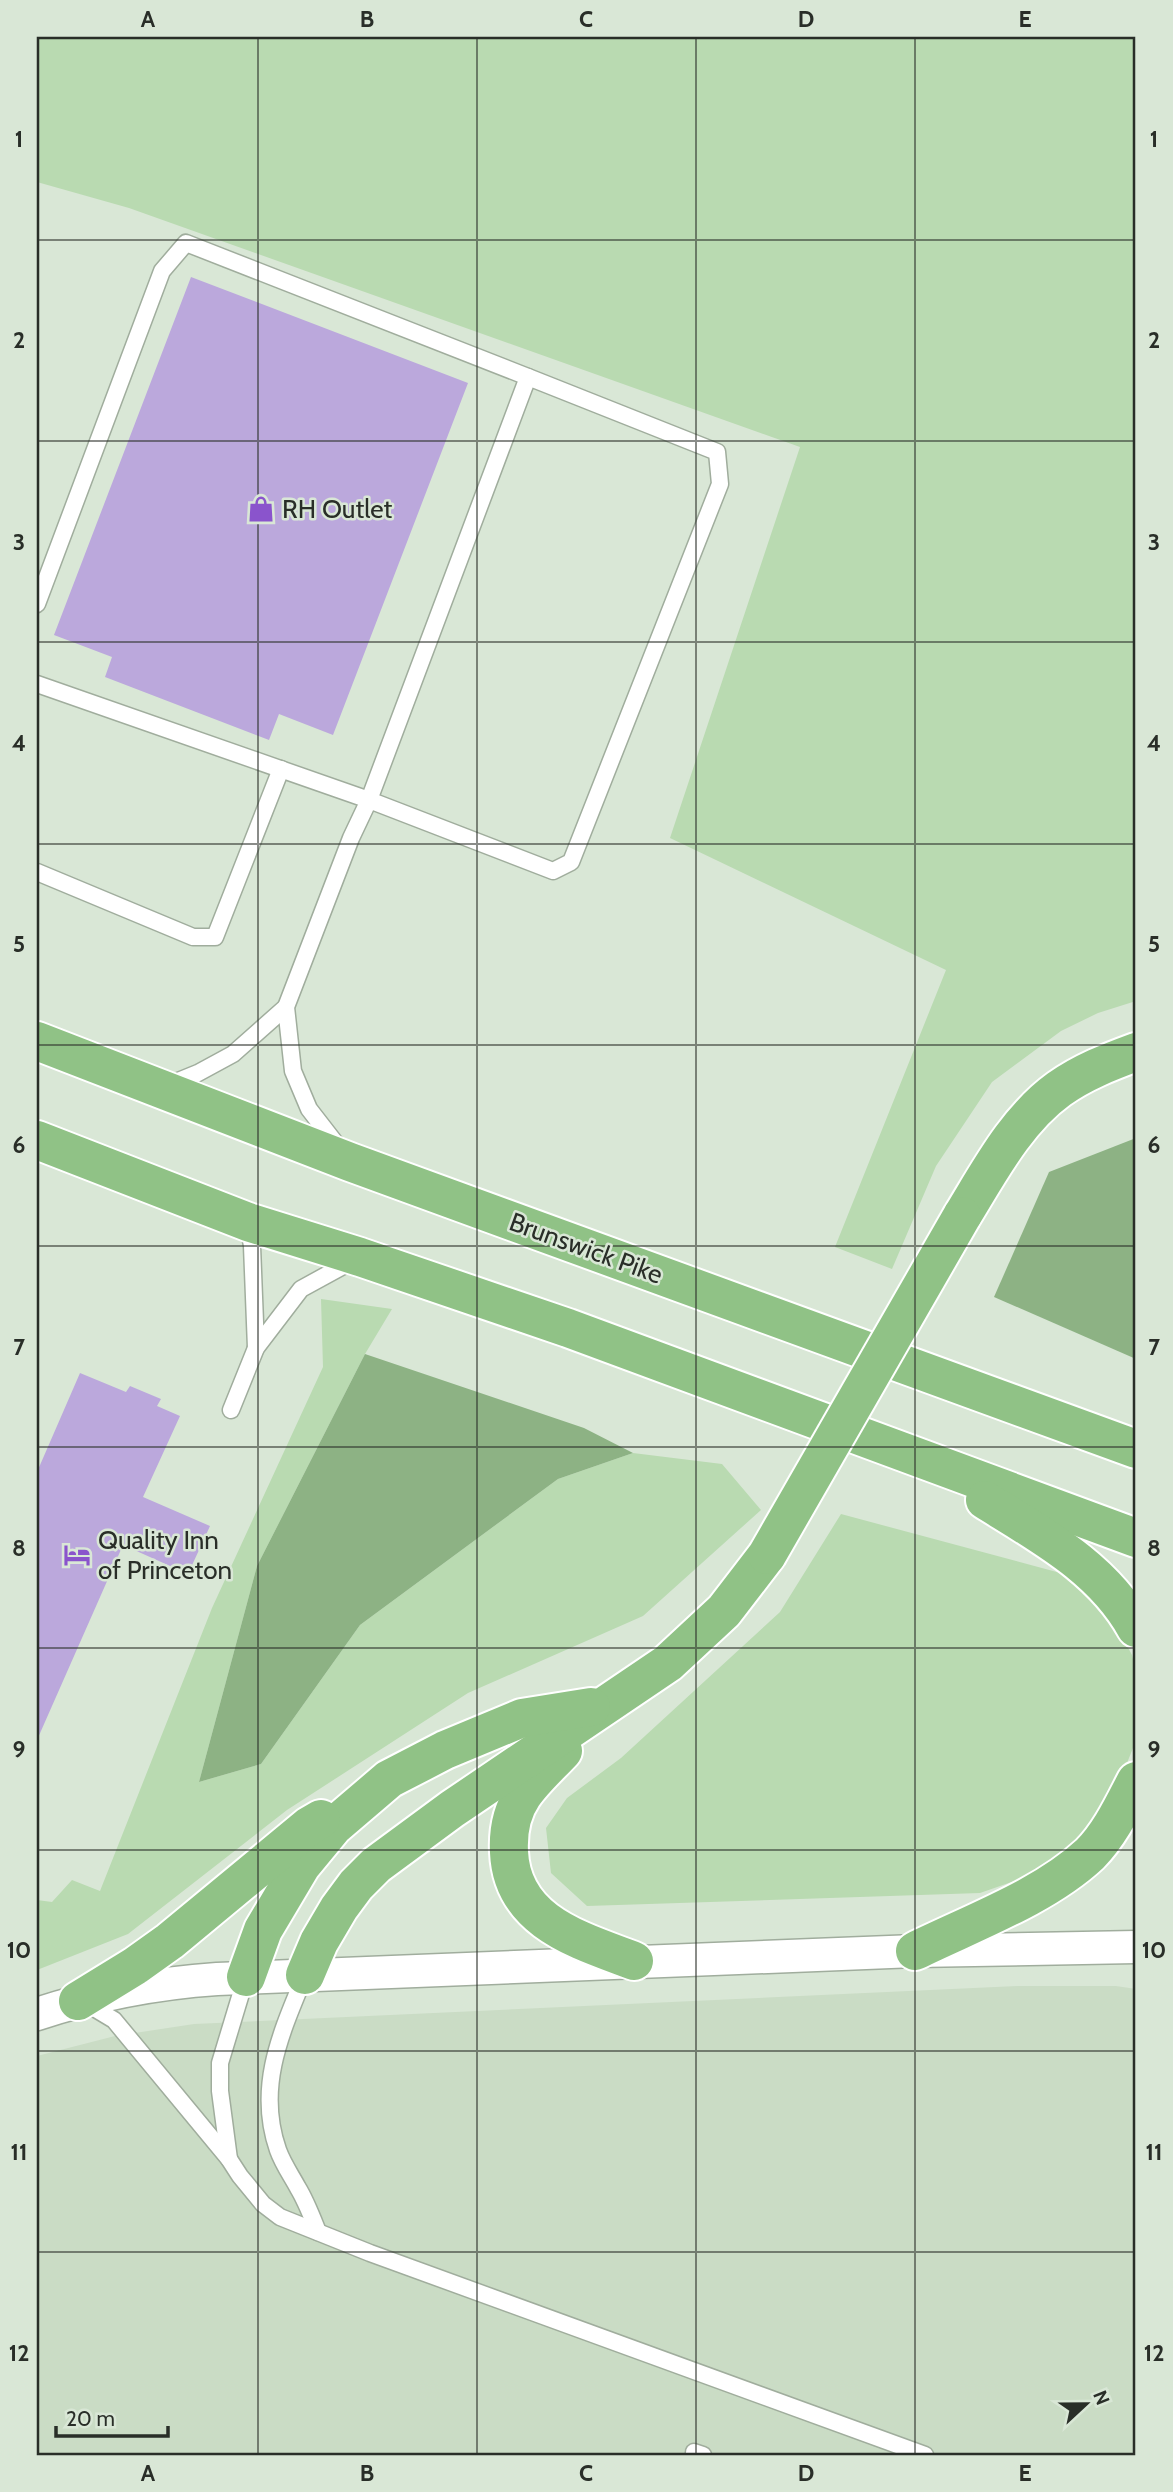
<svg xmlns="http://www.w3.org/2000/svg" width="1173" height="2492" font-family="Cabin,sans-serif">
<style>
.built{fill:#cadcc5}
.green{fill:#b9dab1}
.water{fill:#8db284}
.building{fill:#bba8dc}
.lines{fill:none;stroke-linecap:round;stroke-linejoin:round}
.service-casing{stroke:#a0ad9d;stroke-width:19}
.minor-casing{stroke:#a0ad9d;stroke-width:35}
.trunk-casing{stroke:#fff;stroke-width:42}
.service{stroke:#fff;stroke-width:16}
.minor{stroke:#fff;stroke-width:32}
.trunk{stroke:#90c286;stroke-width:38}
.trunk-bridge-casing{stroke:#fff;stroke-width:42;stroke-linecap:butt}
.trunk-bridge{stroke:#90c286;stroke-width:38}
.grid{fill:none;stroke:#292e28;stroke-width:2;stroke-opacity:0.55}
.labels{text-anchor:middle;stroke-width:5;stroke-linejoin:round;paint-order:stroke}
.poi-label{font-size:26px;fill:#292e28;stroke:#d9e7d6;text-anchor:start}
.street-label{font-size:26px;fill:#292e28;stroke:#d9e7d6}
.neatline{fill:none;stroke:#292e28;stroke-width:2.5}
.grid-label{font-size:23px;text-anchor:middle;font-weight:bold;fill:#292e28}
</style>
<rect width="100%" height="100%" fill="#d9e7d6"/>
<polygon class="built" points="1017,1986 1116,1986 1136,1989 1136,2455 37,2455 37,2056 115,2036 194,2024"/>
<g class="green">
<polygon points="37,37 1136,37 1136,1001 1098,1013 1061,1031 992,1082 936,1166 892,1269 835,1247 946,970 670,838 800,447 129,208 37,182"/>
<polygon points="321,1299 392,1309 365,1354 257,1566 199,1782 261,1764 360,1625 558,1479 633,1453 722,1464 761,1510 643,1616 468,1693 287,1810 128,1934 37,1970 37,1900 52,1902 72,1880 100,1891 212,1608 323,1367"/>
<polygon points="841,1514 1064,1574 1101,1598 1132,1655 1136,1671 1136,1732 1133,1748 1103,1823 1035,1874 980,1893 587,1906 551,1873 546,1828 567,1798 621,1758 780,1612"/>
</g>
<g class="water">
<polygon points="1136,1138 1136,1359 994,1297 1049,1172"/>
<polygon points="365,1354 584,1428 633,1453 558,1479 360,1625 261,1764 199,1782 257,1566"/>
</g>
<g class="building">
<polygon points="191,277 468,383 333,735 279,714 269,740 105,677 112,657 54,635"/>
<polygon points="80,1373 126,1392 130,1386 161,1399 157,1406 180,1416 143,1497 210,1526 188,1574 123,1545 37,1740 37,1472"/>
</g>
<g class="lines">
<g class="service-casing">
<g id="service">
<polyline points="37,604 162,271 186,243 528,377"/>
<polyline points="37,684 369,800 553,871 571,862 720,484 717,452 528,377 369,800 351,838 286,1007 293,1071 309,1109 340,1149"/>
<polyline points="37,872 193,937 215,937 281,769"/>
<polyline points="166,1086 198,1073 233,1054 286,1007"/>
<polyline points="248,1222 252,1246 256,1348"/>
<polyline points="231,1410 256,1348 301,1289 354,1260"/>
<path d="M305,1975c-24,58 -49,112 -27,175 5,14 13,25 20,38 8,13 14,29 20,44"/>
<polyline points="84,2002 114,2020 229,2159 240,2176 263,2204 280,2217 370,2253 925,2455"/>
<polyline points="229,2159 220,2091 220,2063 246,1977"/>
<polyline points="694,2452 703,2455"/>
</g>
</g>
<g class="minor-casing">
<path id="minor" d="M37,2014c58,-19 120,-31 180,-35l698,-28 221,-4"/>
</g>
<g class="trunk-casing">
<g id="trunk">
<polyline points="37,1041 350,1162 1136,1449"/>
<polyline points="37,1140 248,1222 360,1257 568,1328 1136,1538"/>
<path d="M962,1216c27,-44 54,-96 97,-127 24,-17 50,-27 77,-37"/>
<path d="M985,1500c56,35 118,68 151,128"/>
<path d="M563,1751c-13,14 -29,28 -40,44 -11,16 -15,37 -14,57 3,70 70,88 125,109"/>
<path d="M915,1951c57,-28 129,-54 175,-97 20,-20 33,-48 46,-73"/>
<polyline points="305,1975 319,1942 339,1908 356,1885 376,1865 452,1809 668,1663 724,1611 767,1555"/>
<polyline points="246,1977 263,1930 301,1866 334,1826 389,1779 445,1750 522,1718 591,1707"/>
<polyline points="78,2001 135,1966 170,1941 309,1826 321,1819"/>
</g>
</g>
<use href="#service" class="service"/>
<use href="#minor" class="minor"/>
<use href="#trunk" class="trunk"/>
<g class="trunk-bridge-casing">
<polyline id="trunk-bridge" points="767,1555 962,1216"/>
</g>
<use href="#trunk-bridge" class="trunk-bridge"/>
</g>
<path class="grid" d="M258,37v2418M477,37v2418M696,37v2418M915,37v2418M37,240h1099M37,441h1099M37,642h1099M37,844h1099M37,1045h1099M37,1246h1099M37,1447h1099M37,1648h1099M37,1850h1099M37,2051h1099M37,2252h1099"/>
<defs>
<g id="shop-bare" transform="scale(2.1)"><path d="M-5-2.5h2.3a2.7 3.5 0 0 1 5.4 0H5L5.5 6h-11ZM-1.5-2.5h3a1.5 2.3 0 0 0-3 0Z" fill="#8a54cc" stroke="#d9e7d6" stroke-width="2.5" paint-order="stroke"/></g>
<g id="hotel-bare" transform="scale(2.1)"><path d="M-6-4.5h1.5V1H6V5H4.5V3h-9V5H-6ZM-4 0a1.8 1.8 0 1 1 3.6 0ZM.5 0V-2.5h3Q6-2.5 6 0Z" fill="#8a54cc" stroke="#d9e7d6" stroke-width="2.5" paint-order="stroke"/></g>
</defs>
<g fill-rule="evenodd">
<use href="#shop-bare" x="261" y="509"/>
<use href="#hotel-bare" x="77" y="1555"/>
</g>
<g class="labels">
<g class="poi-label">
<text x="282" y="518">RH Outlet</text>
<text x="98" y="1549">Quality Inn<tspan x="98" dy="30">of Princeton</tspan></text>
</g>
<g class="street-label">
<text transform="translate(586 1248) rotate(20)" y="9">Brunswick Pike</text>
</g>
</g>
<rect width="1173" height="2492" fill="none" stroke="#d9e7d6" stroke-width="77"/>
<g transform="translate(1086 2404) rotate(68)" stroke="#d9e7d6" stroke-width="5" paint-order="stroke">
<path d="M0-5L12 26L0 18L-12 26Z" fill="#292e28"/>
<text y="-10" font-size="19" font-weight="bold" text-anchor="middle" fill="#292e28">N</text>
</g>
<path d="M56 2426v10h112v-10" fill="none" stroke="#292e28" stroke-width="3.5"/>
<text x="66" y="2426" font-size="21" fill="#292e28" stroke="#d9e7d6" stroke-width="5" paint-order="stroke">20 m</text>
<rect x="38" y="38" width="1096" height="2416" class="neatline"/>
<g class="grid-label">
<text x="148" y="27">A</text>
<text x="367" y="27">B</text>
<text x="586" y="27">C</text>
<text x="806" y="27">D</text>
<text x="1025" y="27">E</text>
<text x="19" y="147">1</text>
<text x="1154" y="147">1</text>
<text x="19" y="348">2</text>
<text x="1154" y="348">2</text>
<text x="19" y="550">3</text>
<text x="1154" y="550">3</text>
<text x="19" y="751">4</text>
<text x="1154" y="751">4</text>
<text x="19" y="952">5</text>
<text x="1154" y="952">5</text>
<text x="19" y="1153">6</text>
<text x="1154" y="1153">6</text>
<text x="19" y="1355">7</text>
<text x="1154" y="1355">7</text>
<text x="19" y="1556">8</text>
<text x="1154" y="1556">8</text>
<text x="19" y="1757">9</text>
<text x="1154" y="1757">9</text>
<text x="19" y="1958">10</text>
<text x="1154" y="1958">10</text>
<text x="19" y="2160">11</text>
<text x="1154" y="2160">11</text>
<text x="19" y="2361">12</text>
<text x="1154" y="2361">12</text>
<text x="148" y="2481">A</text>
<text x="367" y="2481">B</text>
<text x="586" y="2481">C</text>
<text x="806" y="2481">D</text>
<text x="1025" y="2481">E</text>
</g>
</svg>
